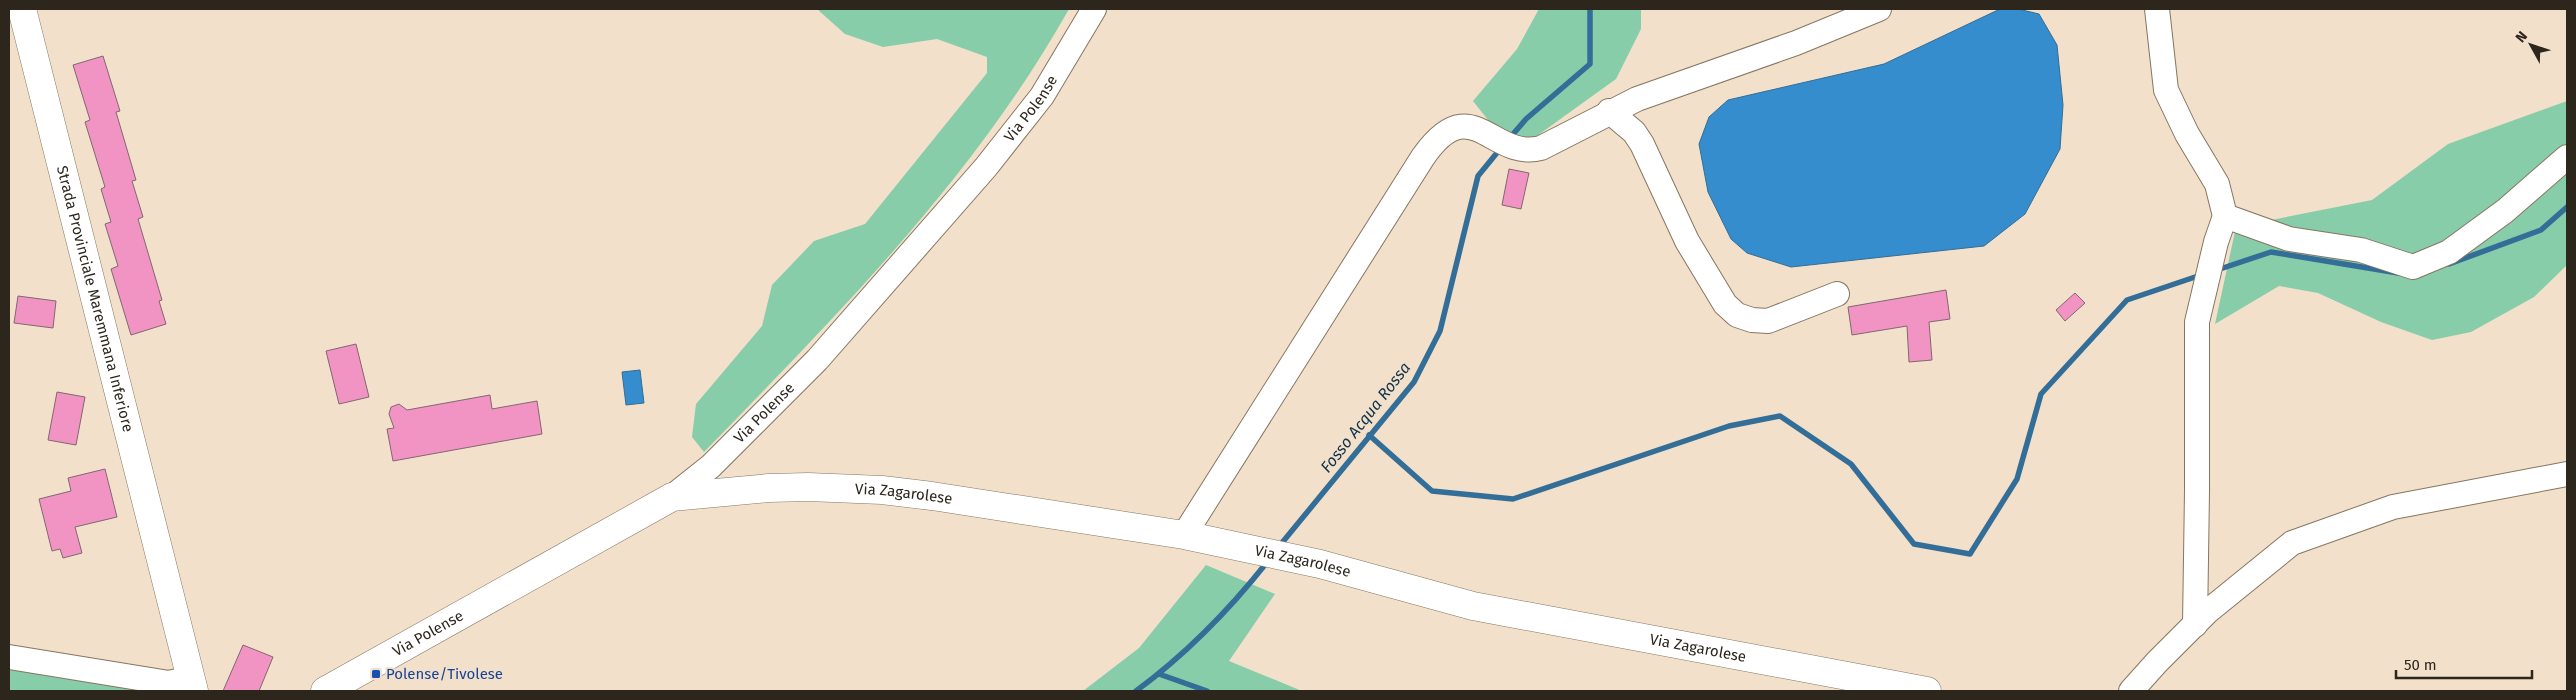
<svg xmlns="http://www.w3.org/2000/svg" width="2576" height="700" font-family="'Fira Sans',sans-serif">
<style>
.green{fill:#87cda9}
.water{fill:#358dcd;stroke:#326e98}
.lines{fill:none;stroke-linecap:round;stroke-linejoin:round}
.stream{stroke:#326e98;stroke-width:5.5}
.building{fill:#f294c3;stroke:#806772}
.minor-casing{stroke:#867661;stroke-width:26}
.major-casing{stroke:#867661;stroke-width:29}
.minor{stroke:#fff;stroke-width:24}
.major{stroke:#fff;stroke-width:28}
.transit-dot{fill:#1a4fb4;stroke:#f2e0ca;stroke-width:2}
.labels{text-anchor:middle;stroke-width:4;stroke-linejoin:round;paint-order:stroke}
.street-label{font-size:15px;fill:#2c261d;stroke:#f2e0ca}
.transit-label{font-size:15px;fill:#164399;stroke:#f2e0ca;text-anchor:start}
.water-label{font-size:16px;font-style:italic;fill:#0d324c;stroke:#f2e0ca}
</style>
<rect width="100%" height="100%" fill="#f2e0ca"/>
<g class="green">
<path d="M817,9h252c-95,169 -231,305 -365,443l-12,-15 4,-33 66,-78 10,-41 42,-44 51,-17 122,-151v-16l-50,-18 -54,8 -38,-13z"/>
<polygon points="1539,9 1641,9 1641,29 1616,79 1534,138 1518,142 1496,130 1473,101 1517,49"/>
<polygon points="2567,101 2567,265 2534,297 2471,332 2432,340 2381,322 2318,293 2279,286 2215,324 2236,227 2372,200 2448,144"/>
<polygon points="1206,565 1275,594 1229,661 1302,691 1083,691 1139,648"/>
<polygon points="9,660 168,691 9,691"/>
</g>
<g class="water">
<polygon points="2000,9 2018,9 2039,14 2057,45 2063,105 2060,149 2025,214 1984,246 1791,267 1747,253 1731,239 1708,192 1699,144 1709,117 1728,100 1884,64"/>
<polygon points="640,370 644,403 626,405 622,372"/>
</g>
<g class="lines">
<g class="stream">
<polyline points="1514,133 1526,119 1590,64 1590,9"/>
<polyline points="2449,264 2541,230 2567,207"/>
<polyline points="2217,270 2271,252 2398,273"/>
<polyline points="1369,435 1432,491 1513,499 1729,426 1780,416 1851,464 1914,544 1970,554 2017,479 2041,394 2127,300 2201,275"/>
<polyline points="1281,544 1414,382 1440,331 1478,176 1496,154"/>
<polyline points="1159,674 1207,691"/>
<path d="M1136,691c49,-36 94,-82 132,-130"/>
</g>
</g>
<g class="building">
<polygon points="103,56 120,111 116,112 136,180 132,181 143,217 138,219 162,300 159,301 166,324 131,335 111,269 118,266 105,224 111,222 101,189 105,187 85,122 90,120 73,65"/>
<polygon points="1509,169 1529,173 1521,209 1502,205"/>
<polygon points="1946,290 1950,319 1929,322 1932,360 1909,362 1907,326 1852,335 1848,307"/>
<polygon points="2075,293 2085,303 2065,321 2056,310"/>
<polygon points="18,296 56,301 53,328 14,323"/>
<polygon points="356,344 369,397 339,404 326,351"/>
<polygon points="57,392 85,397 76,445 48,440"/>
<polygon points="490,395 492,409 537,401 542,434 393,461 387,429 394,428 389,414 391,407 399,404 407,410"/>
<polygon points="105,469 117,517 75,527 82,553 63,558 60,549 52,551 39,499 71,491 68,478"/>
<polygon points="243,645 273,657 259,691 223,691"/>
</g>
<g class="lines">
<g class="minor-casing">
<g id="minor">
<polyline points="2157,9 2166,90 2187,134 2217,184 2225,216 2216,242 2197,322 2197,491 2195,625"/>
<polyline points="1609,111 1634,132 1642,144 1687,241 1725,304 1737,315 1752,320 1768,321 1837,294"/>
<polyline points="2225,216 2289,239 2361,250 2413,267 2449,252 2505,211 2567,157"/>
<path id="s1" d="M672,497l39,-31 106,-106 169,-193 56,-71 52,-87"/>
<path d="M1184,535l239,-378c49,-70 68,4 118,-9l96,-49 159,-56 83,-34"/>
<polyline points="9,657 169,683 191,678"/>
<polyline points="2131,691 2157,662 2207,612 2292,543 2393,507 2567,474"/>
</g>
</g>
<g class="major-casing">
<g id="major">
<path id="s2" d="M22,9l172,682"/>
<path id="s3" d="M325,691l347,-194 97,-9 39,-1 74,3 50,6 252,39 136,29 153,42 454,85"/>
</g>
</g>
<use href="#minor" class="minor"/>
<use href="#major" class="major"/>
</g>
<rect class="transit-dot" x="371" y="669" width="10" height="10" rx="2.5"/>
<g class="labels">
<g class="street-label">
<text dy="5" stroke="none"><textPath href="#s1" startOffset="530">Via Polense</textPath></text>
<text dy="5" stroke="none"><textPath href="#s2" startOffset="299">Strada Provinciale Maremmana Inferiore</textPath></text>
<text dy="5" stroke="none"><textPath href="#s1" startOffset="125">Via Polense</textPath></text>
<text dy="5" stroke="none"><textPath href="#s3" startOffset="630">Via Zagarolese</textPath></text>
<text dy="5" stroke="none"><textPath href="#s3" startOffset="1035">Via Zagarolese</textPath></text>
<text dy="5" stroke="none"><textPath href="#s3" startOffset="118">Via Polense</textPath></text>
<text dy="5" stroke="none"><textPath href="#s3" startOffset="1440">Via Zagarolese</textPath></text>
</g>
<g class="transit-label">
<text x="386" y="679">Polense/Tivolese</text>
</g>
<g class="water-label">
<text transform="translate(1365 417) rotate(-52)" y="6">Fosso Acqua Rossa</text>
</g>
</g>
<rect width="2576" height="700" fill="none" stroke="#2c261d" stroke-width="20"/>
<g transform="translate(2531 45) rotate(310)" stroke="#f2e0ca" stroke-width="4" paint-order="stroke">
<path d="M0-4L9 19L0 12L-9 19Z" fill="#2c261d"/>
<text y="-8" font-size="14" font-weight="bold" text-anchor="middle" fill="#2c261d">N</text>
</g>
<path d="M2396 670v8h136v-8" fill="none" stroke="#2c261d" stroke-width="2.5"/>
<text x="2404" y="670" font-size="15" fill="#2c261d" stroke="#f2e0ca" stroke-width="4" paint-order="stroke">50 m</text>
</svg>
